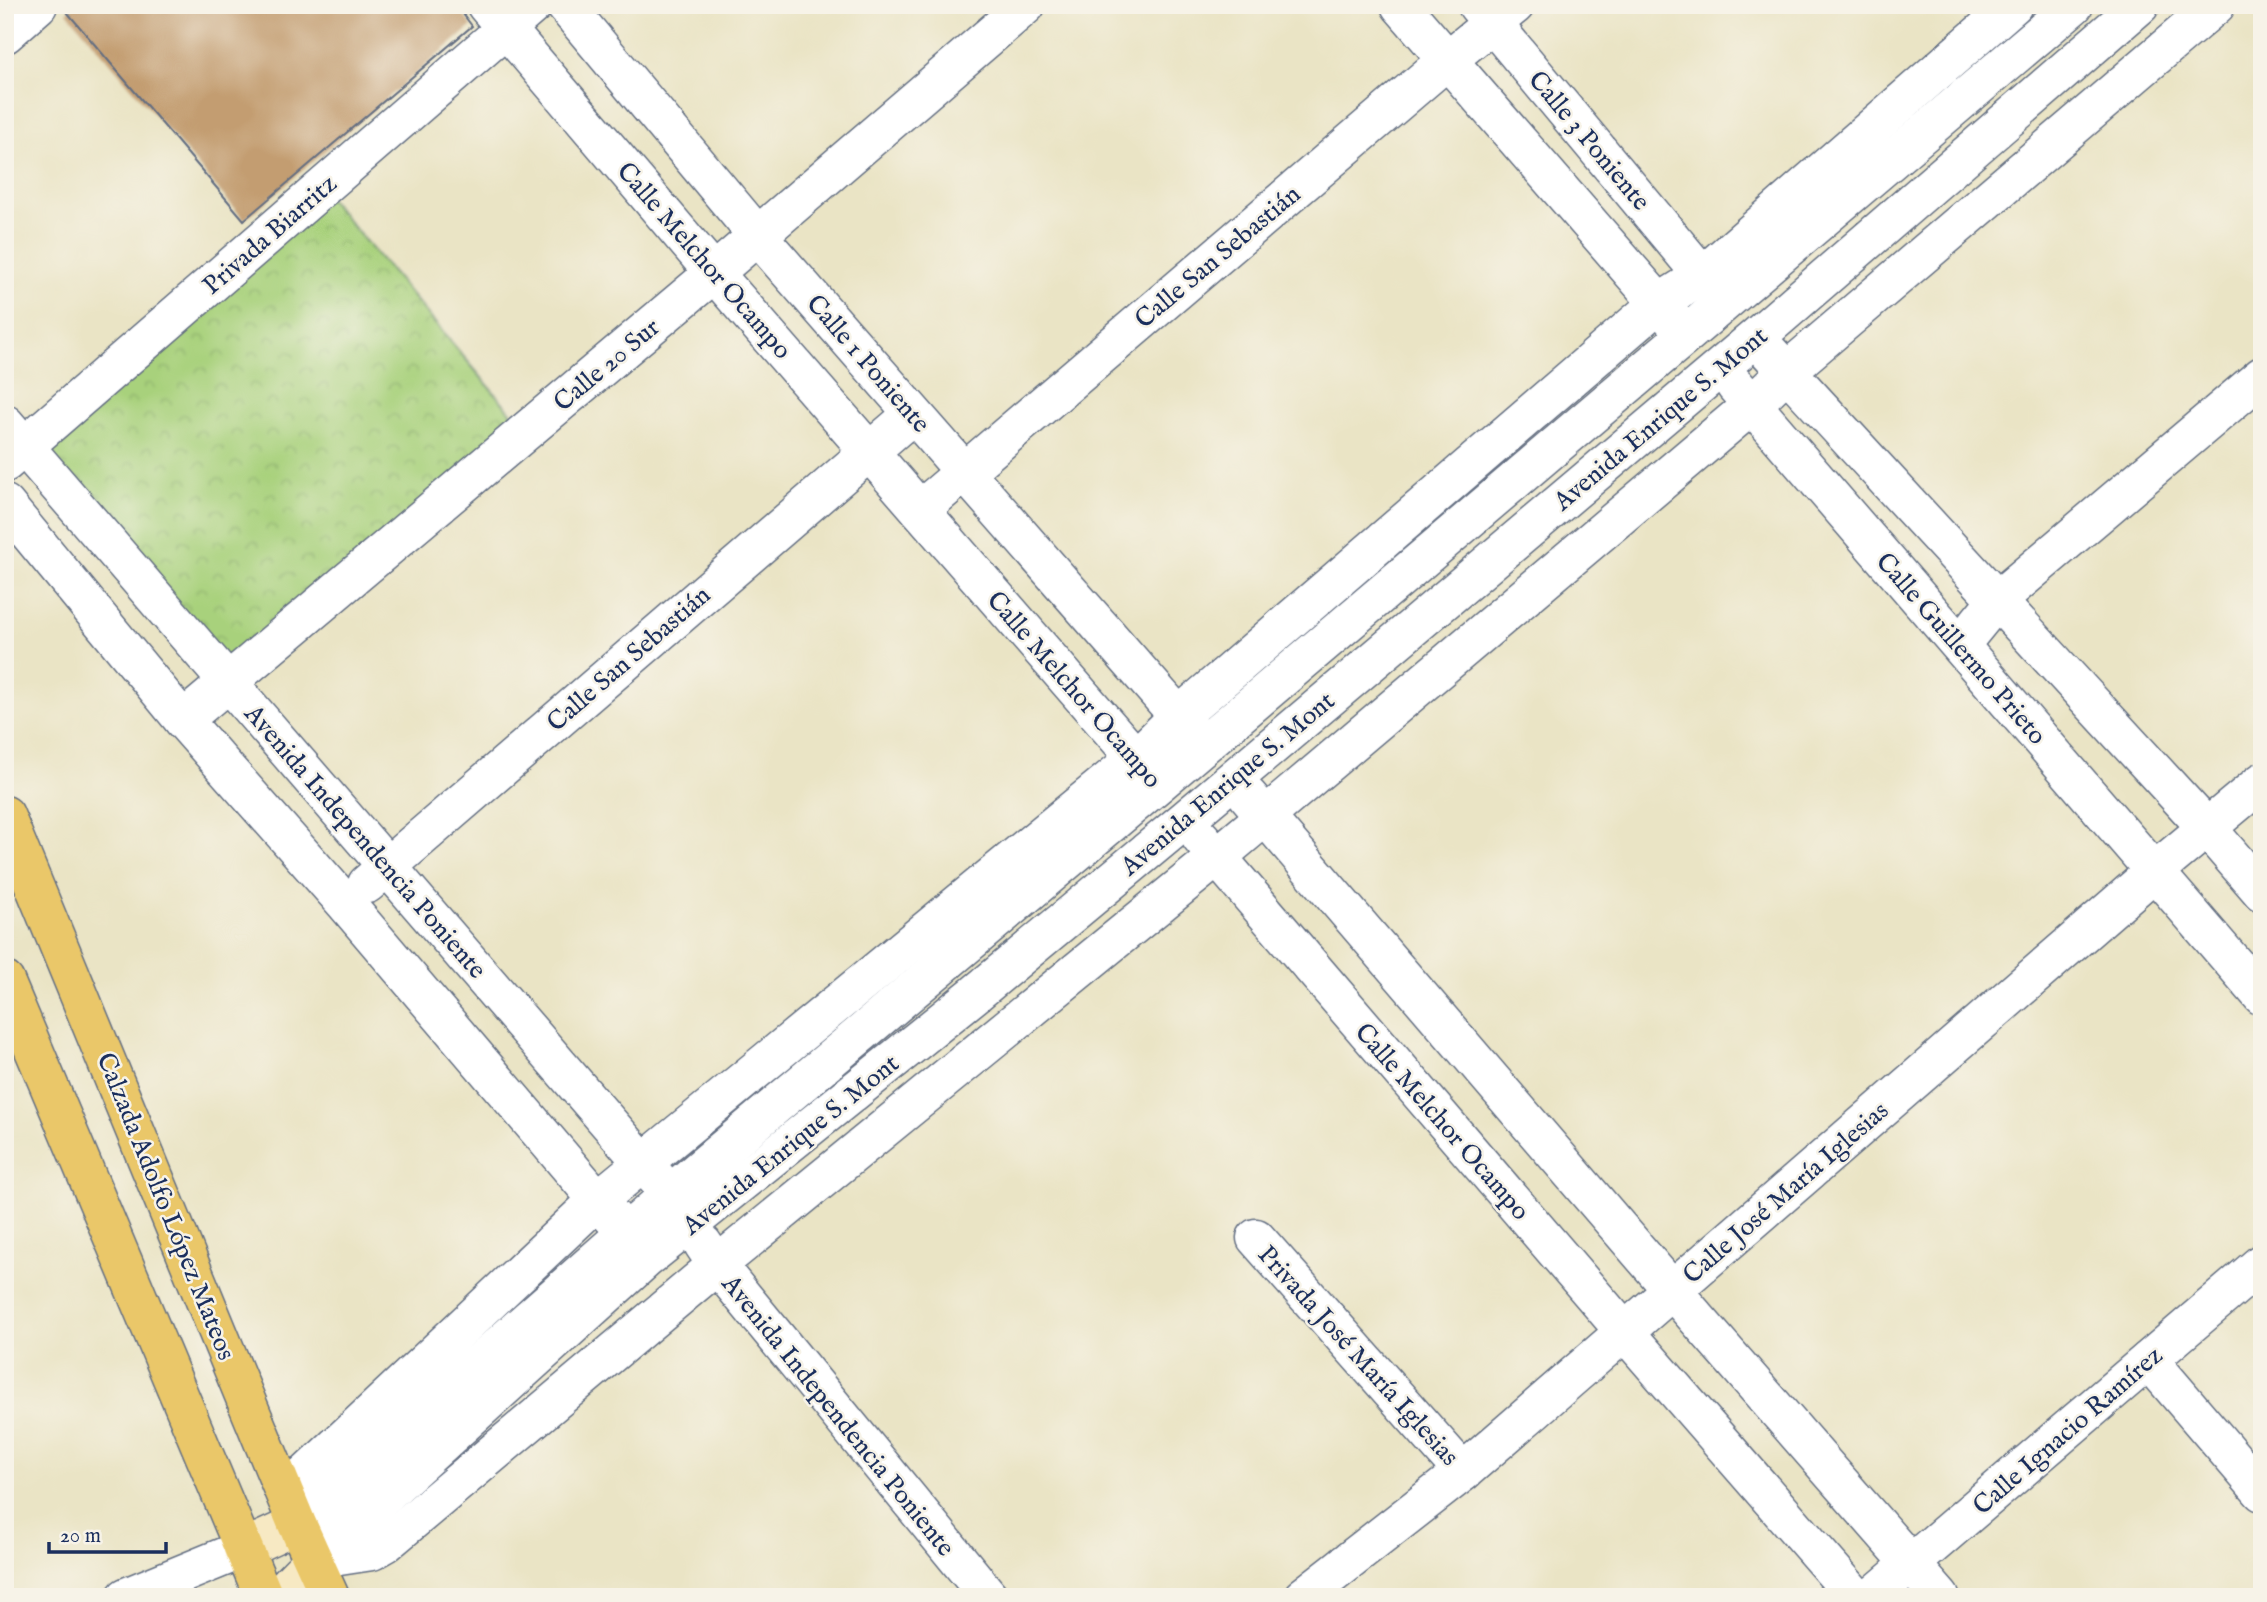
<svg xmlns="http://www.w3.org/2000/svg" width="2267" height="1602" font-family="'IM FELL English',serif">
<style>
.park{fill:url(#park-crowns);stroke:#62806d;stroke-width:2}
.building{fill:#c39d71}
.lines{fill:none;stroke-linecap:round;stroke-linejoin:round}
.minor-casing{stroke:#636e82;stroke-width:41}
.secondary-casing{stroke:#636e82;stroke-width:41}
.primary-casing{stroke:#636e82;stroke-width:41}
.minor{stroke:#fff;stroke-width:38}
.secondary{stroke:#f7e9c3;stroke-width:38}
.primary{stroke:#eac769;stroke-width:38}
.labels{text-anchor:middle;stroke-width:5;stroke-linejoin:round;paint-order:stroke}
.street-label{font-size:26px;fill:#1b2f5e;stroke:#f7f3e8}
</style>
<defs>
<pattern id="park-crowns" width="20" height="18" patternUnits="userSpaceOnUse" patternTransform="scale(1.75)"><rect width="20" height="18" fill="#a8d17c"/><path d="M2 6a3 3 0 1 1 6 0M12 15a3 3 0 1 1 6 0" fill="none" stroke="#90b46e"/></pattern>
</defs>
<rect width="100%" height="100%" fill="#f7f3e8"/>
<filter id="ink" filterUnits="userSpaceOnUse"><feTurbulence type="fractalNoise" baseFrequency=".0143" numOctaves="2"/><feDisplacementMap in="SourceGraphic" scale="14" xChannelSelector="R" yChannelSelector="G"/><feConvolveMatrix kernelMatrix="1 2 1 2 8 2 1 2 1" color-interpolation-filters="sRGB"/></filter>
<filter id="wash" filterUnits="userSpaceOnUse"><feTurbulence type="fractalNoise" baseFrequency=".00686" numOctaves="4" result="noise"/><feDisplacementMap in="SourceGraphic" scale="28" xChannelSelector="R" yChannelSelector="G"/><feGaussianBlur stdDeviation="1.57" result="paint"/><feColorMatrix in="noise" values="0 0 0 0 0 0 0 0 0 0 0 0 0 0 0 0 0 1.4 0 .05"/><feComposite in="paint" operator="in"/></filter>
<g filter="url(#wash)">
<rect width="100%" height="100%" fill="#eae4c5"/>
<polygon class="park" points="321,189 527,431 229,681 24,447"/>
<g id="blocks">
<polygon class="building" points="75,5 456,5 472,26 244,220 67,12"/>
</g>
</g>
<g filter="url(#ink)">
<use href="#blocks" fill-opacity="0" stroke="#636e82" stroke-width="2"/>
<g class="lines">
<g class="minor-casing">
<g id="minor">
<polyline points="486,5 714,273 1152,777"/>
<polyline points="565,5 757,235 1195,735"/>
<polyline points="1400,5 1676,323"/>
<polyline points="1477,5 1718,294"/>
<polyline points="5,34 38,5"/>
<polyline points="1769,352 2206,827 2262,892"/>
<polyline points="1735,385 2262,996"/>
<polyline points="5,424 658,1180"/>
<polyline points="5,463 533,5"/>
<polyline points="5,504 183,720 345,903 614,1219"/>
<polyline points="920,510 1446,61 1515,5"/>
<polyline points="1960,645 1996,601 2262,376"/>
<polyline points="183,720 714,273 1026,5"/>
<polyline points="1248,796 1672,1290 1940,1597"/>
<polyline points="1201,838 1624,1331 1856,1597"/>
<polyline points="367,884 913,414"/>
<polyline points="1256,1238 1463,1472"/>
<polyline points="703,1244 717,1265 989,1597"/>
<polyline points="2149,1360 2262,1492"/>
<polyline points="285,1491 302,1478 599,1199 1136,758 1179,716 1659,303 1702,276 2013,5"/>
<polyline points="297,1524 670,1194 1158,784 2074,5"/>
<polyline points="313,1560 372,1551 386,1543 717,1265 1217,857 1753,404 1787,371 2216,5"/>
<polyline points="313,1560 646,1259 974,995 1186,819 1755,338 2140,5"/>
<polyline points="126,1597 243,1549"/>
<polyline points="1303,1597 1463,1472 2155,871 2262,782"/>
<polyline points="1872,1597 2262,1263"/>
</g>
</g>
<g class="secondary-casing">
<g id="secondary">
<polyline points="243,1549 297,1524"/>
<polyline points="277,1597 313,1560"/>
</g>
</g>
<g class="primary-casing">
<g id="primary">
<polyline points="5,815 297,1524 330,1597"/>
<polyline points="5,981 264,1597"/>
</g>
</g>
<use href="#minor" class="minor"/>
<use href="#secondary" class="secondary"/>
<use href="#primary" class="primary"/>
</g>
</g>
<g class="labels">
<g class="street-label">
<text transform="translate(1590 140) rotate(50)" y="9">Calle 3 Poniente</text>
<text transform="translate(269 234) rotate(-41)" y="9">Privada Biarritz</text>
<text transform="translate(1217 256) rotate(-40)" y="9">Calle San Sebastián</text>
<text transform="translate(705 260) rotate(49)" y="9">Calle Melchor Ocampo</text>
<text transform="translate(869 363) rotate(49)" y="9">Calle 1 Poniente</text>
<text transform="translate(606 364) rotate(-40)" y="9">Calle 20 Sur</text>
<text transform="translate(1660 418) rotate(-40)" y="9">Avenida Enrique S. Mont</text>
<text transform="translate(1962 648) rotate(49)" y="9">Calle Guillermo Prieto</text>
<text transform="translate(628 658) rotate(-41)" y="9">Calle San Sebastián</text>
<text transform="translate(1075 689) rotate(49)" y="9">Calle Melchor Ocampo</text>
<text transform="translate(1227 783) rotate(-40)" y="9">Avenida Enrique S. Mont</text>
<text transform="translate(366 841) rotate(49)" y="9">Avenida Independencia Poniente</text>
<text transform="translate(1443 1121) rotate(49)" y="9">Calle Melchor Ocampo</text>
<text transform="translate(790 1144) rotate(-39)" y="9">Avenida Enrique S. Mont</text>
<text transform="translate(1785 1192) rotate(-41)" y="9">Calle José María Iglesias</text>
<text transform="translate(167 1206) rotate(68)" y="9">Calzada Adolfo López Mateos</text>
<text transform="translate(1359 1355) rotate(48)" y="9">Privada José María Iglesias</text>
<text transform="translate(839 1415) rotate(51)" y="9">Avenida Independencia Poniente</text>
<text transform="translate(2067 1430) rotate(-41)" y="9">Calle Ignacio Ramírez</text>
</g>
</g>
<rect width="2267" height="1602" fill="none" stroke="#f7f3e8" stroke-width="28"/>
<path d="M49 1542v10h117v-10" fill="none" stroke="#1b2f5e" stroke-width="3.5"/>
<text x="60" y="1542" font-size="21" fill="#1b2f5e" stroke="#f7f3e8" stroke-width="5" paint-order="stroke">20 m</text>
</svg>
